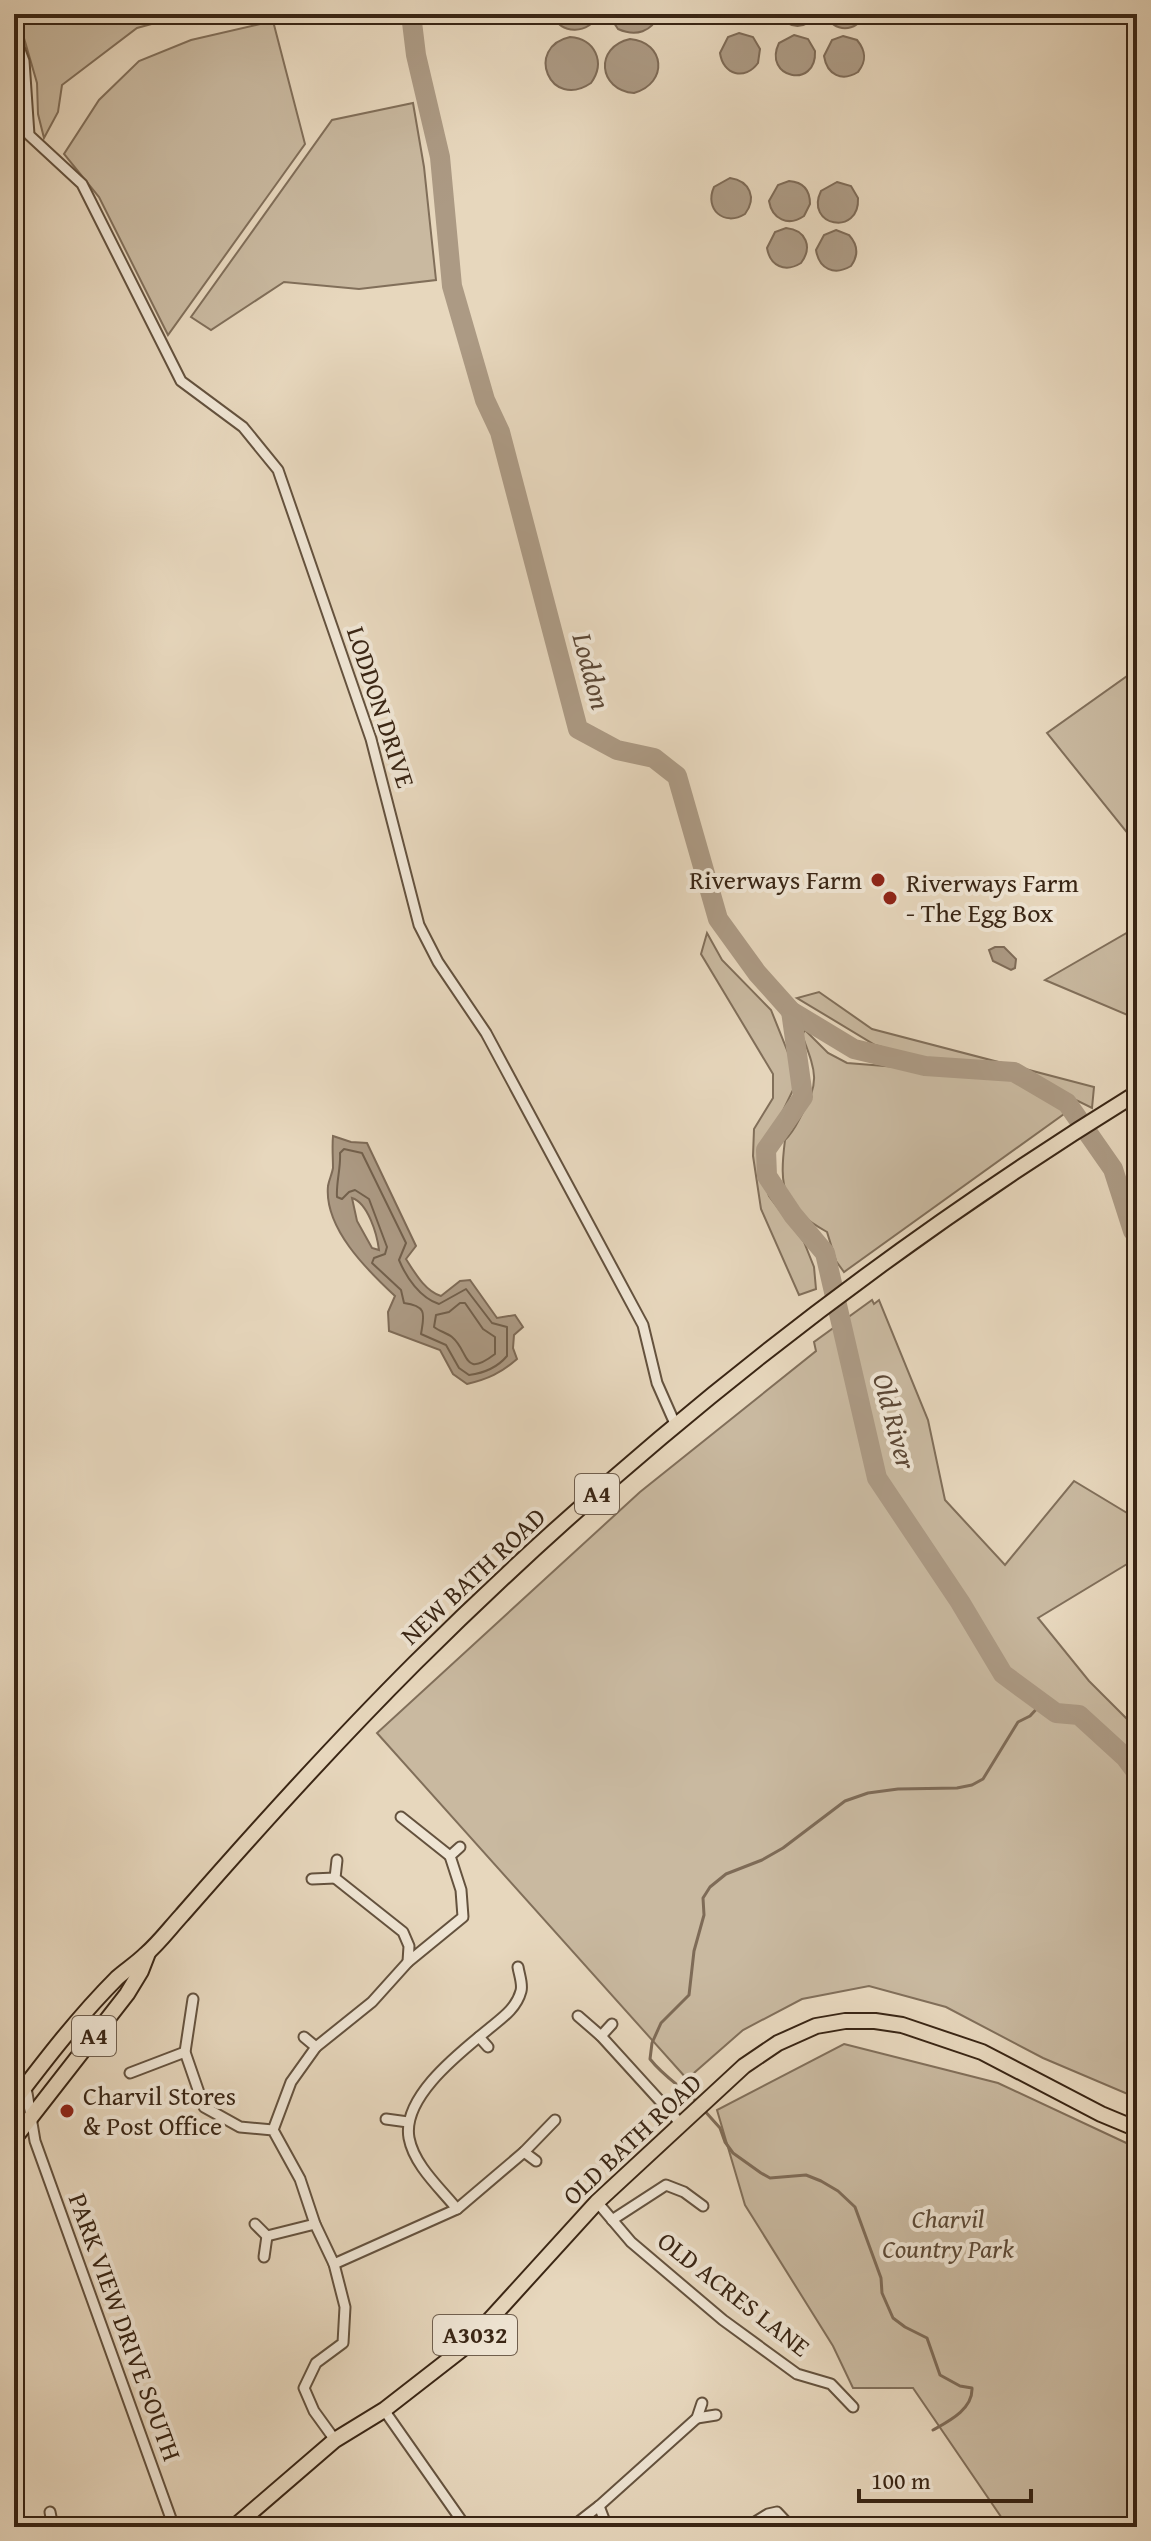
<svg xmlns="http://www.w3.org/2000/svg" width="1151" height="2541" font-family="'Gentium Book Plus',serif">
<style>
.green{fill:#c9b9a0;stroke:#816f5a;stroke-width:2}
.water{fill:#ac9a84;stroke:#7e6b57;stroke-width:2;fill-rule:evenodd}
.lines{fill:none;stroke-linecap:round;stroke-linejoin:round}
.shore{stroke:#72604c;stroke-width:2}
.stream{stroke:#7e6b57;stroke-width:3}
.river{stroke:#ac9a84;stroke-width:20}
.minor-casing{stroke:#64523e;stroke-width:13}
.primary-casing{stroke:#392514;stroke-width:18}
.minor{stroke:#efe5d4;stroke-width:9}
.primary{stroke:#e7d7bd;stroke-width:14}
.poi-dot{fill:#8f2418;stroke:#efe5d4;stroke-width:3}
.labels{text-anchor:middle;stroke-width:8;stroke-linejoin:round;paint-order:stroke}
.shield{fill:#efe5d4;stroke:#705f4e;stroke-width:2}
.shield-label{font-size:24px;font-weight:bold;fill:#392514}
.street-label{font-size:26px;fill:#392514;stroke:#efe5d4}
.poi-label{font-size:26px;fill:#392514;stroke:#efe5d4;text-anchor:start}
.park-label{font-size:26px;font-style:italic;fill:#5d4a37;stroke:#efe5d4}
.water-label{font-size:28px;font-style:italic;fill:#5c4836;stroke:#efe5d4}
</style>
<rect width="100%" height="100%" fill="#e7d7bd"/>
<filter id="stains"><feTurbulence type="fractalNoise" baseFrequency=".0025" numOctaves="4"/><feColorMatrix values="0 0 0 0 .2 0 0 0 0 .09 0 0 0 0 .02 0 0 0 .5 -.17"/></filter>
<radialGradient id="worn" r=".72"><stop offset=".6" stop-color="#630" stop-opacity="0"/><stop offset="1" stop-color="#630" stop-opacity=".3"/></radialGradient>
<g class="green">
<polygon points="17,14 188,14 137,28 62,85 58,112 44,138 38,114 37,83"/>
<polygon points="273,21 305,144 168,335 99,197 64,154 99,100 139,61 191,40"/>
<polygon points="413,103 424,167 436,280 359,289 284,282 211,330 191,317 332,120"/>
<polygon points="1137,669 1137,845 1047,733"/>
<polygon points="1137,927 1137,1019 1045,980"/>
<polygon points="707,933 722,960 771,1010 793,1065 793,1090 764,1150 763,1177 769,1196 804,1242 814,1267 816,1289 799,1295 761,1209 753,1156 754,1129 773,1098 773,1074 701,954"/>
<polygon points="819,992 872,1029 1094,1087 1092,1108 1007,1066 936,1063 875,1045 797,998"/>
<path d="M805,1030l23,23 19,10 164,13 53,31v7l-220,158 -8,-11 -9,-29c-45,-25 -48,-44 -42,-92 9,-9 11,-15 17,-26 19,-33 13,-44 0,-79z"/>
<polygon points="872,1300 874,1304 879,1300 928,1420 945,1500 1005,1565 1074,1481 1137,1519 1137,1558 1038,1618 1089,1681 1137,1729 1137,2098 1043,2058 946,2007 869,1986 802,1999 743,2030 687,2079 377,1733 640,1492 816,1351 814,1342"/>
<polygon points="844,2044 998,2083 1137,2148 1137,2527 1008,2527 913,2388 853,2388 833,2346 745,2205 717,2110"/>
</g>
<g class="water">
<path d="M551,14h49c-13,20 -37,22 -49,0z"/>
<path d="M608,14h51c-7,18 -23,23 -41,15z"/>
<path d="M725,14h36c-11,14 -26,12 -36,0z"/>
<path d="M779,14h37c-10,16 -27,16 -37,0z"/>
<path d="M825,14h40c-10,19 -30,19 -40,0z"/>
<path d="M739,33l14,4 7,12 -2,14c-13,18 -35,12 -38,-10l8,-16z"/>
<path d="M794,35l14,4 7,12c2,39 -53,27 -36,-8z"/>
<path d="M843,36l14,4c9,11 10,21 1,32 -16,10 -31,3 -34,-16l8,-16z"/>
<path d="M570,37c25,2 36,25 21,46 -41,28 -67,-36 -21,-46z"/>
<path d="M630,39c35,3 39,44 4,54 -36,-3 -40,-46 -4,-54z"/>
<path d="M730,178c20,3 27,20 15,36 -21,13 -41,-5 -31,-27z"/>
<path d="M789,181c14,1 21,9 21,23l-6,12c-16,11 -32,3 -35,-15l9,-16z"/>
<path d="M837,182l14,4 7,12c2,39 -54,28 -37,-7z"/>
<path d="M786,228c20,2 27,19 15,35 -16,10 -31,3 -34,-15l8,-16z"/>
<path d="M836,230l13,5c9,10 10,20 2,31 -17,10 -32,3 -35,-16l8,-15z"/>
<polygon points="995,947 1004,947 1016,959 1015,968 1011,970 993,961 989,950"/>
<path d="M333,1136l18,6 16,1 49,103 -10,13c9,14 19,32 35,37l19,-15 10,-1 27,38 18,-3 8,12 -9,8 -1,13 4,11c-16,14 -29,20 -50,25l-14,-10 -13,-24 -51,-19 -1,-19 7,-16c-28,-26 -71,-68 -67,-110 1,-6 4,-12 5,-18 0,-11 -1,-21 0,-32zM352,1198c16,5 25,36 27,52l-7,-2 -15,-27z"/>
</g>
<g class="lines">
<g class="shore">
<path d="M344,1149l18,4 44,90 -7,17c7,17 21,38 40,44l27,-15 26,34 15,4v29c-10,12 -23,17 -38,19l-10,-7 -13,-23 -25,-11c3,-19 7,-28 -17,-31l-3,-13 -29,-27 2,-5 11,-4 2,-7 -18,-48 -14,-9 -6,2 -7,7 -5,-2c-1,-15 4,-29 3,-44z"/>
<path d="M460,1303h5l18,26 12,8v17c-33,25 -25,-2 -43,-17 -5,-4 -13,-6 -18,-10l2,-12 13,-3z"/>
</g>
<g class="stream">
<path d="M698,2103c-16,-16 -34,-26 -48,-44l2,-16 9,-20 28,-28 5,-44 10,-36 -1,-17 7,-11 16,-13 36,-14 21,-12 62,-47 23,-8 30,-4 59,-1 15,-3 11,-6 35,-57 12,-6 12,-13"/>
<path d="M703,2109l17,19 5,14 8,11 28,20 9,5 36,-3 15,6 17,10 17,16 26,71 1,15 11,25 12,9 22,11 13,37 20,11 12,2c1,21 -23,33 -39,42"/>
</g>
<g class="river">
<polyline points="411,14 416,55 440,157 452,286 485,400 500,432 578,729 617,750 654,758 677,776 718,919 757,973 791,1011 854,1049 925,1066 1014,1072 1067,1103 1113,1169 1133,1231 1137,1232"/>
<polyline points="791,1011 803,1097 766,1150 767,1176 793,1215 825,1253 877,1478 960,1602 1003,1674 1056,1713 1079,1715 1125,1757 1137,1773"/>
</g>
<g class="minor-casing">
<g id="minor">
<polyline points="14,34 24,61 29,135 82,184 181,381 243,427 278,470 371,739 419,925 438,962 486,1033 643,1325 657,1383 676,1426"/>
<polyline points="401,1817 450,1856"/>
<polyline points="337,1860 335,1878 403,1932 409,1946 408,1962 463,1917 461,1890 450,1856 460,1847"/>
<polyline points="312,1879 335,1878"/>
<polyline points="193,1999 185,2052 204,2107 240,2127 273,2130 300,2179 315,2224 334,2264 345,2307 343,2343 316,2363 304,2388 314,2411 335,2440"/>
<polyline points="578,2016 601,2036 682,2125"/>
<polyline points="601,2036 612,2024"/>
<polyline points="304,2037 316,2047"/>
<polyline points="479,2037 488,2047"/>
<polyline points="130,2073 185,2052"/>
<polyline points="14,2074 27,2093 35,2141 174,2527"/>
<polyline points="386,2119 408,2122"/>
<polyline points="14,2125 20,2112 23,2092"/>
<polyline points="273,2130 291,2082 316,2047 372,2002 408,1962"/>
<polyline points="524,2152 536,2161"/>
<polyline points="597,2202 631,2242 723,2320 797,2374 831,2384 853,2407"/>
<path d="M457,2209c-17,-21 -43,-44 -48,-71 -7,-40 48,-83 76,-106 14,-12 31,-22 36,-41 2,-7 -2,-17 -3,-24"/>
<polyline points="612,2220 666,2185 684,2192 703,2206"/>
<polyline points="255,2224 267,2236 315,2224"/>
<polyline points="264,2257 267,2236"/>
<polyline points="334,2264 457,2209 524,2152 555,2120"/>
<polyline points="384,2410 466,2527"/>
<polyline points="697,2418 716,2415"/>
<polyline points="599,2506 607,2527"/>
<polyline points="50,2512 53,2527"/>
<polyline points="572,2527 599,2506 697,2418 702,2403"/>
<polyline points="747,2527 768,2514 777,2512 791,2527"/>
</g>
</g>
<g class="primary-casing">
<g id="primary">
<path d="M14,2101c32,-42 65,-85 103,-123 9,-8 20,-15 29,-24 13,-11 24,-26 36,-39 75,-86 152,-171 233,-252 217,-216 461,-409 722,-570"/>
<polyline points="14,2139 127,1994 141,1971 148,1953"/>
<polyline points="234,2527 335,2440 384,2410 465,2347 597,2202 744,2066 778,2043 816,2026 845,2021 875,2021 902,2025 982,2052 1101,2114 1137,2129"/>
</g>
</g>
<use href="#minor" class="minor"/>
<use href="#primary" class="primary"/>
</g>
<g class="poi-dot">
<circle cx="878" cy="880" r="8"/>
<circle cx="890" cy="898" r="8"/>
<circle cx="67" cy="2111" r="8"/>
</g>
<g class="labels">
<g class="shield">
<rect x="575" y="1474" width="44" height="40" rx="6"/>
<rect x="72" y="2016" width="44" height="40" rx="6"/>
<rect x="433" y="2315" width="84" height="40" rx="6"/>
</g>
<g class="shield-label">
<text x="597" y="1502">A4</text>
<text x="94" y="2044">A4</text>
<text x="475" y="2343">A3032</text>
</g>
<g class="street-label">
<text transform="translate(381 707) rotate(72)" y="9">LODDON DRIVE</text>
<text transform="translate(473 1576) rotate(-43)" y="9">NEW BATH ROAD</text>
<text transform="translate(632 2139) rotate(-43)" y="9">OLD BATH ROAD</text>
<text transform="translate(734 2294) rotate(38)" y="9">OLD ACRES LANE</text>
<text transform="translate(125 2327) rotate(70)" y="9">PARK VIEW DRIVE SOUTH</text>
</g>
<g class="poi-label">
<text x="862" y="889" text-anchor="end">Riverways Farm</text>
<text x="906" y="892">Riverways Farm<tspan x="906" dy="30">- The Egg Box</tspan></text>
<text x="83" y="2105">Charvil Stores<tspan x="83" dy="30">&amp; Post Office</tspan></text>
</g>
<g class="park-label">
<text x="948" y="2228">Charvil<tspan x="948" dy="30">Country Park</tspan></text>
</g>
<g class="water-label">
<text transform="translate(592 671) rotate(75)" y="10">Loddon</text>
<text transform="translate(895 1421) rotate(75)" y="10">Old River</text>
</g>
</g>
<rect width="1151" height="2541" fill="none" stroke="#e7d7bd" stroke-width="48"/>
<rect x="16" y="16" width="1119" height="2509" fill="none" stroke="#392514" stroke-width="4"/>
<rect x="24" y="24" width="1103" height="2493" fill="none" stroke="#392514" stroke-width="2"/>
<path d="M859 2489v12h172v-12" fill="none" stroke="#392514" stroke-width="4"/>
<text x="871" y="2489" font-size="24" fill="#392514" stroke="#efe5d4" stroke-width="6" paint-order="stroke">100 m</text>
<rect width="100%" height="100%" filter="url(#stains)"/>
<rect width="100%" height="100%" fill="url(#worn)"/>
</svg>
